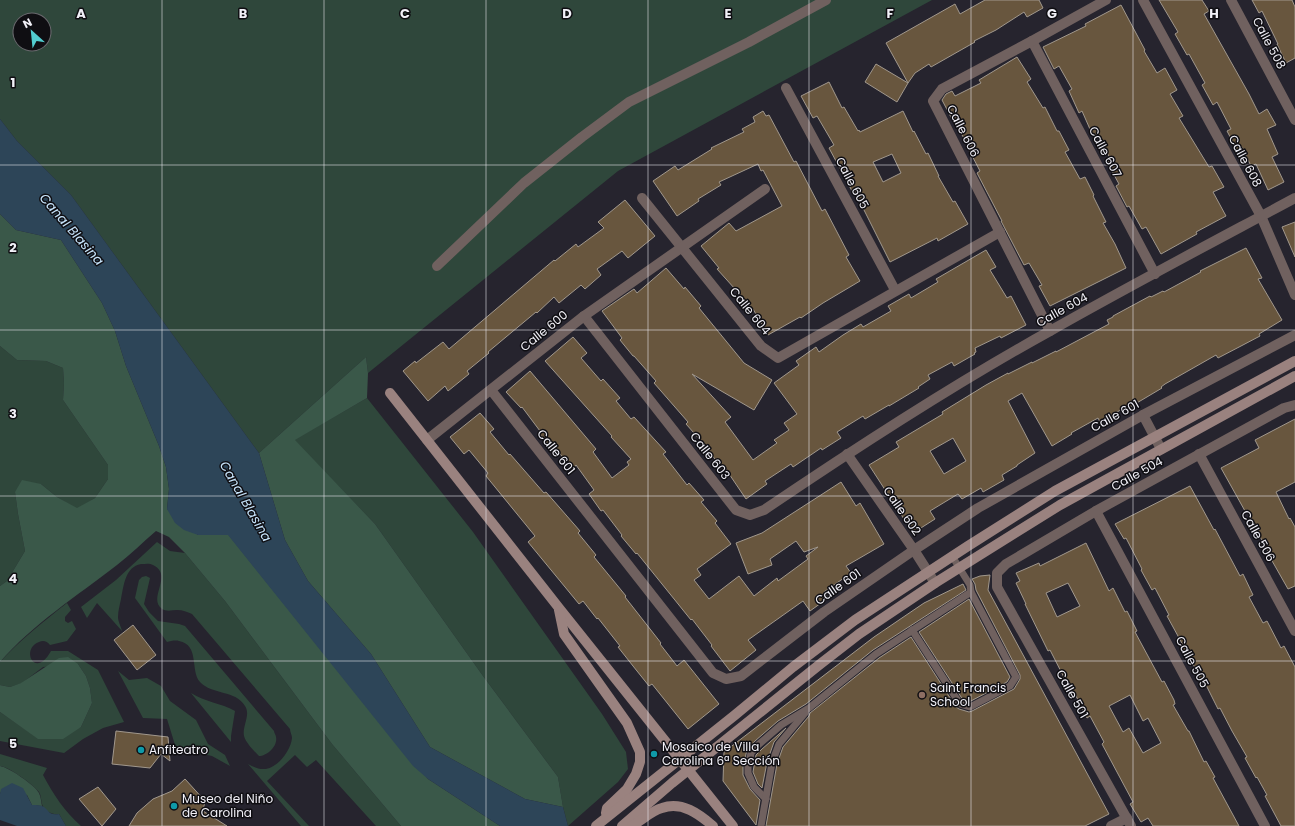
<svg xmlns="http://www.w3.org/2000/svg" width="1295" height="826" font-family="Poppins,sans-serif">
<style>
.green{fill:#2f473b;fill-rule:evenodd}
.forest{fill:#3a5849}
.water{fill:#2d4558}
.building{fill:#68563e;stroke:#a1988d;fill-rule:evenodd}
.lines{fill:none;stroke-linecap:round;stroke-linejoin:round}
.lane{stroke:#70615f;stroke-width:7}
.street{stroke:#70615f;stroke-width:10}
.secondary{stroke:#9a827f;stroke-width:10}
.grid{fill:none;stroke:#f2f1f8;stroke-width:1;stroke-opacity:0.55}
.education-dot{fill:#8d6e63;stroke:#0f0e12;stroke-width:1.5}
.culture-dot{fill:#0f9aa8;stroke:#0f0e12;stroke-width:1.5}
.labels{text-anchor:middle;stroke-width:3;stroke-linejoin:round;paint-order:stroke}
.street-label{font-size:12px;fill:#f2f1f8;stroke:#0f0e12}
.poi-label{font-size:12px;fill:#f2f1f8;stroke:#0f0e12;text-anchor:start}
.water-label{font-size:13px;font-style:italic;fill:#c6e3fa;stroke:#0f0e12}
.grid-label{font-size:13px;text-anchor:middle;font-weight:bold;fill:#f2f1f8;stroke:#0f0e12;stroke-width:3;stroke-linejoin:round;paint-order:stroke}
</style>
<rect width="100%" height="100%" fill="#26242e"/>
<g class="green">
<path d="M0,0h932l-314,171 -250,202 -2,-16 -107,96 -188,-258 -54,-54 -17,-22zM20,20h24v24h-24z"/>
<polygon points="0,346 17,360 46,361 63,368 64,383 63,400 108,465 108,479 95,498 77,509 57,497 41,484 15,492 18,514 25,551 7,581 0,586"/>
<polygon points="367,398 473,532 602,714 626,752 628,769 618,782 568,826 563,807 558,777 483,676 375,524 294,440"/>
<path d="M157,542l13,9 15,2 40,48 107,143 69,82h-25l-60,-66 -9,7 -12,-12 -28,26 42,45h-8l-53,-62c4,2 9,5 15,5 13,1 28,-18 29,-31 0,-3 -2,-6 -2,-9l-98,-115c-5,-2 -9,-4 -15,-4 -5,0 -10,2 -15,-1 -15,-11 12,-34 -9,-44 -3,-2 -8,-1 -12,-1 -16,3 -17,21 -20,35 -1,5 -3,12 -3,18 0,5 3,9 4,14l-25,-28 -10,15 -6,-11 35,-27z"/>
<path d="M146,576l4,2 -6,26 5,8 9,9 21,3 6,2 89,105c0,2 2,4 2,6 2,9 -9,19 -17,19 -5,-5 -13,-13 -15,-20 -2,-10 7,-21 1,-30 -9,-16 -33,-11 -45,-24 -10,-11 0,-37 -21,-41 -3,-1 -9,0 -12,1l-32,-44 4,-18 3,-3z"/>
<path d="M67,603l4,7 -6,7v4l3,2 4,-2 4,8 -9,12 -17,4c-3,-4 -7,-5 -11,-3 -19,7 -4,38 12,9h17l30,19 26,52 -21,6 -20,11 -19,14 -64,-12v-29l39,27 42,-12 11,-24 -2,-15 -4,-12 -8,-12 -35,3 -21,16 -12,4 -10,-2v-23c20,-22 43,-40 67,-59z"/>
<polygon points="118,671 129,680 147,678 161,686 170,701 196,720 208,744 225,755 230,766 212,756 176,748 167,719 143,718"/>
<path d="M191,693c14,9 30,10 44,18l-4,25v6z"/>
<path d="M0,754l47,14 -4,7c10,19 22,37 38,51h-15l-7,-12c-7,1 -15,-3 -17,-10 -1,-4 -1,-9 -3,-12 -6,-8 -30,-25 -39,-26z"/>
</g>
<g class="forest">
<path d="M0,214l16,16 45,10 41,63 13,28 11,35 33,80 7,21 3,22 -2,20 31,26 30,-1 93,116 107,129 72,47h-99l-69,-82 -107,-143 -40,-48 -16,-16 -13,-6c-13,11 -26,24 -39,34 -40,31 -84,59 -117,97v-76l7,-5 18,-30 -7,-37 -3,-22 7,-12 19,4 16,13 20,11 18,-10 13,-19v-14l-45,-65 1,-17 -1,-15 -17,-7 -29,-1 -17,-14z"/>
<polygon points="366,357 368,373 367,398 295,440 375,524 483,676 558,777 563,807 525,799 430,747 371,654 308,581 285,540 259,453"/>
<polygon points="68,657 78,664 86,676 90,688 92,703 81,727 63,739 38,739 0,712 0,685 10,687 21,683 59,658"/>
<path d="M0,766c8,1 35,19 39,27 2,4 2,9 3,13l-10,-1 -5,-10 -25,-6 -2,5z"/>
</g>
<g class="water">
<polygon points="0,119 17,141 71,195 259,453 285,540 308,581 371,654 430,747 525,799 563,807 568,826 500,826 428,779 413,766 228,535 198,535 184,530 175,523 167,509 169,489 166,467 159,446 126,366 115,331 102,303 61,240 16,230 0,214"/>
<path d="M12,783l11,5 9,17c3,0 8,0 10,1 7,3 6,10 17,8l7,12h-49l-17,-6v-26l1,-5z"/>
</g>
<g class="building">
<polygon points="985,0 1039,0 1043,8 1027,17 1024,12 996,30 974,41 975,42 931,67 929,64 915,73 908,83 886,43 955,4 960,14"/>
<polygon points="1159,0 1202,0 1209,11 1204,14 1249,94 1259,114 1267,109 1276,125 1267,129 1278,154 1272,157 1284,182 1268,190 1256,164 1251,166 1242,147 1237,150 1227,131 1231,129 1217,102 1213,105 1202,85 1205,83 1189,54 1187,55 1175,34 1178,32"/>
<polygon points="1252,0 1292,0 1295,7 1295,58 1286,63 1277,44 1278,44 1262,11 1259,13"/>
<polygon points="1121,5 1145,50 1144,51 1157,73 1165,68 1177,90 1170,94 1183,116 1179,118 1209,167 1212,166 1224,187 1213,192 1226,216 1196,232 1197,234 1161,254 1146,227 1142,229 1129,206 1127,207 1116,186 1119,184 1107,162 1111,160 1097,134 1093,136 1082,111 1079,113 1069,91 1072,89 1059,66 1054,69 1043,47 1086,26 1085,24"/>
<polygon points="1017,57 1031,79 1027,82 1043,108 1045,107 1057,131 1059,131 1069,150 1065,152 1080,179 1085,177 1094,195 1093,196 1106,222 1103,223 1115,244 1126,268 1050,306 1039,286 1042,285 1029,263 1024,265 1001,221 1002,221 977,173 980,171 968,148 969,147 954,121 953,121 942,100 946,94 952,91 955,96 981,83 979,80"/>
<polygon points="876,64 908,83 897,102 865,82"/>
<path d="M829,82l13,26 2,-1 14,24 1,-1 1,2 43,-21 10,21 1,-1 12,23 2,-1 11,23h-1l15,26 2,-1 13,23 -30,17 -1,-3 -47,24 -36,-72 -2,1 -23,-43 5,-3 -17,-29 -4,2 -12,-22zM892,154l9,19 -18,9 -10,-20z"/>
<polygon points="763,111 766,116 769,115 794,162 796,161 822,211 825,209 849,255 846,257 860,281 823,303 801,318 800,317 768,335 753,309 717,269 719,268 701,246 729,223 736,231 782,206 763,170 761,171 758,164 719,182 721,185 698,199 699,201 677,216 653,181 675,166 678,170 712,149 711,148 744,132 742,129 755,122 753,117"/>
<polygon points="625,200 655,236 628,258 622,251 597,269 601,275 585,289 581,285 559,303 554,297 537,313 536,312 488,352 489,353 467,371 469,374 448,391 445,386 428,401 403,371 415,361 416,363 443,342 449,349 554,260 555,261 576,244 578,247 604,228 598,222"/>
<polygon points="1295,222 1295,257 1282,227"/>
<path d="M1246,248l16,30 -4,1 24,41 -23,14 1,2 -19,10 -23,12 -2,-3 -51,29 -4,3 1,1 -37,22 -1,-2 -24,14 -2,-4 -27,15 1,1 -20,12 -30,-53 -14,8 27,52 -18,12v1l-15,9 2,5 -21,12 -2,-4 -19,11 -4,-5 -28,17 5,8 -22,14 -44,-68 30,-18 -3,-5 47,-28 -1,-2 44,-27 22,-12v1l24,-12v1l24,-12v1l53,-28 -2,-4 6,-3v-1l37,-20 1,1 12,-6 1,1 37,-20 -1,-1zM953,438l13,23 -22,13 -14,-23z"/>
<polygon points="986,250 996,267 990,270 1007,298 1011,296 1026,325 1001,338 1000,336 975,348 976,352 974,353 975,354 954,366 952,362 928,375 930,379 918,387 919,388 889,406 889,405 865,419 863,416 837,432 841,438 822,450 821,448 793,467 791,464 765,481 767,484 746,499 723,465 721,467 702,442 686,424 688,422 654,383 656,381 634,356 633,356 620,340 622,338 602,311 634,289 637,293 666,268 684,289 685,287 701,306 699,308 744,363 772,380 754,410 692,374 731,417 725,422 753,460 777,443 774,440 789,430 784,423 797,414 774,383 799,365 796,361 816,347 819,352 843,335 861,324 863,327 891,311 888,306 909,294 911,298 938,282 936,279"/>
<polygon points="573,337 587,353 581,358 601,381 603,379 620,398 616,401 631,419 634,417 666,452 663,454 687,485 689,483 704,500 701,502 717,521 715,523 731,544 697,569 701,575 694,580 709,599 739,576 754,596 777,578 778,581 808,559 806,556 818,547 804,552 796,541 770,559 772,565 748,574 736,543 762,533 841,482 856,506 860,503 884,544 846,566 851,573 824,592 828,598 810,611 803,601 748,640 756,650 730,671 711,646 712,645 692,619 691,620 637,553 636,554 621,536 622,535 603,510 601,511 589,494 594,490 576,465 573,469 554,447 552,449 538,432 540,431 522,407 521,408 506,392 530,371 596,449 593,452 612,478 629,465 627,462 631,459 611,437 612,436 545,361"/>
<polygon points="480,413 494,429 490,432 509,455 510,454 544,493 546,492 580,531 578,533 596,555 594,557 626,596 625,597 661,643 660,644 677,666 684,660 719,704 688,729 652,684 649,686 633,666 618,647 620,646 598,618 597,619 583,601 579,604 528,542 535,536 486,476 488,473 469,450 464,454 450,437"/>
<polygon points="1295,419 1295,482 1276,492 1289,519 1290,518 1295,527 1295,586 1288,589 1271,559 1272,558 1259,535 1260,535 1247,510 1245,511 1221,468 1259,448 1255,440"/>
<polygon points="1190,486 1214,530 1215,529 1240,576 1243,574 1253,595 1249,597 1263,623 1267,621 1281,648 1284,646 1295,667 1295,826 1281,826 1265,796 1267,795 1257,777 1256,778 1245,758 1247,757 1232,731 1220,708 1218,709 1205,683 1203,684 1190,658 1187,659 1181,648 1184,647 1167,616 1169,615 1155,588 1152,590 1141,570 1142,569 1126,538 1124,539 1115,524"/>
<path d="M1086,543l23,48 4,-3 12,24 2,-1 10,20 -2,1 27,50 2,-1 10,19 1,4 -2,1 15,26h1l15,31 2,-1 9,16 -2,1 26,48h-86l-5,-8 -7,4 -11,-18 3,-2 -31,-58 2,-2 -14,-26 -3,2 -12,-24 -2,1 -23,-45 -2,1 -23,-47h1l-10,-21 4,-2 -4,-8 23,-10 1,3zM1068,583l12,23 -23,11 -11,-24zM1130,695l13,26 5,-3 13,25 -18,10 -14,-25 -6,4 -14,-26z"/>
<polygon points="990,575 988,590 1109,814 1085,826 766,826 777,764 783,747 809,716 810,713 879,658 911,637 956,707 959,709 969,712 972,711 1014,689 1020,679 1020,675 976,590 975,584 972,579 980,576"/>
<polygon points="963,584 966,590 873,650 806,704 778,721 755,741 747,750 743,766 743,775 750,789 760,800 756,825 723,781 724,752 874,637 924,603"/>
<polygon points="969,599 1010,677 1007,682 969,702 963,700 919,632"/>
<polygon points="133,625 156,655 137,670 114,640"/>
<polygon points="786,728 774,742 767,762 762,788 758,784 753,772 756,755 762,749"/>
<polygon points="116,731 168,737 170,761 161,754 150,768 112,764"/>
<polygon points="185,779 205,801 203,811 227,826 129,826 137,813 153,799 172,791"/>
<polygon points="98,787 116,809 102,826 79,799"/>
</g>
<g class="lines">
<g class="lane">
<polyline points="912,630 960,704 970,707 1010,686 1016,677 971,592"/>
<polyline points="766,799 754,787 748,773 748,767 751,753 758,745 781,725 809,708 876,654 971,592 970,585 952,556"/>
<polyline points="761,826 772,763 779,744 805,713"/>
</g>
<g class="street">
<polyline points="1143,0 1261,216 1295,295"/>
<polyline points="1231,0 1295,120"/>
<polyline points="1032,41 1155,274"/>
<polyline points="786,88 895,290"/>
<polyline points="642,198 761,346 778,358 1000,232"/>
<polyline points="437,266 524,183 582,137 629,102 749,42 826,0"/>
<path d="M584,316l152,194 14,5 14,-5c93,-63 188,-125 286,-179 81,-46 163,-89 245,-133"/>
<polyline points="1050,331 933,101 942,89 1032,41 1106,0"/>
<polyline points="491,390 713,673 726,679 741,676 824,612 914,550 978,508 1143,415 1295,335"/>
<polyline points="1143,415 1161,449"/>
<polyline points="427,440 584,316 765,189"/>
<polyline points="847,454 914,550 935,583"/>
<polyline points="1199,454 1295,631"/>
<polyline points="1096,511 1265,826"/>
<polyline points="1111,826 1127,818"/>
<polyline points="1131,826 997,587 997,573 1006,564 1096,511 1284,408 1295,405"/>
</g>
<g class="secondary">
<polyline points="390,393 559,608 733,826"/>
<polyline points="559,610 564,634 627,723 640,752 640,762 636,774 627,789 607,808 606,813"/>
<polyline points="596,826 735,715 793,667 855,620 968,546 1055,491 1295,361"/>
<polyline points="622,826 672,783 819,665 859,634 935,583 1060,505 1295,376"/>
<path d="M632,826c10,-6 19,-15 30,-18 20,-7 37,6 51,18"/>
</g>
</g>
<path class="grid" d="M162,0v826M324,0v826M486,0v826M648,0v826M809,0v826M971,0v826M1133,0v826M0,165h1295M0,330h1295M0,496h1295M0,661h1295"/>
<circle class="education-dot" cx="922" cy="695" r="4"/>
<g class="culture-dot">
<circle cx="141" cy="750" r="4"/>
<circle cx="654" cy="754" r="4"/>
<circle cx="174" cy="806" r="4"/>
</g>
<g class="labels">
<g class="street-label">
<text transform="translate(1269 43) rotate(62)" y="4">Calle 508</text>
<text transform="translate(963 131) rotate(63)" y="4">Calle 606</text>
<text transform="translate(1105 152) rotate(62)" y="4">Calle 607</text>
<text transform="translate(1245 161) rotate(62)" y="4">Calle 608</text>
<text transform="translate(852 183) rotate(62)" y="4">Calle 605</text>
<text transform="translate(1062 310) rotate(-29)" y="4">Calle 604</text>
<text transform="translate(750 311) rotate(51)" y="4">Calle 604</text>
<text transform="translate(544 331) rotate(-39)" y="4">Calle 600</text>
<text transform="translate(1115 416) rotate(-29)" y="4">Calle 601</text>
<text transform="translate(556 452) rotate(52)" y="4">Calle 601</text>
<text transform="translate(710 456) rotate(52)" y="4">Calle 603</text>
<text transform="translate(1137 474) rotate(-29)" y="4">Calle 504</text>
<text transform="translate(902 511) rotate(55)" y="4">Calle 602</text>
<text transform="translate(1258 536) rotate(61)" y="4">Calle 506</text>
<text transform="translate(838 587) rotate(-35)" y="4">Calle 601</text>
<text transform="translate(1192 662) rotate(62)" y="4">Calle 505</text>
<text transform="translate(1072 694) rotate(61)" y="4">Calle 501</text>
</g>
<g class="poi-label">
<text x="930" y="692">Saint Francis<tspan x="930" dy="14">School</tspan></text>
<text x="662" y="751">Mosaico de Villa<tspan x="662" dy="14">Carolina 6ª Sección</tspan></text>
<text x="149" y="754">Anfiteatro</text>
<text x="182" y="803">Museo del Niño<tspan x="182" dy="14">de Carolina</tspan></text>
</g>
<g class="water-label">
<text transform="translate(72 229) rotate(49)" y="5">Canal Blasina</text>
<text transform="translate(246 501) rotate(60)" y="5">Canal Blasina</text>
</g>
</g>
<g class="grid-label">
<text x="81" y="18">A</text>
<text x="243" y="18">B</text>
<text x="405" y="18">C</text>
<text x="567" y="18">D</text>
<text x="728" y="18">E</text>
<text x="890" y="18">F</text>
<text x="1052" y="18">G</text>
<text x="1214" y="18">H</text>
<text x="13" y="87">1</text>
<text x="13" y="252">2</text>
<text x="13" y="418">3</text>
<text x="13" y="583">4</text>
<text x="13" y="748">5</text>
</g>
<g transform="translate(32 32) rotate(333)"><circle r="19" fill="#0f0e12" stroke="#6a696e"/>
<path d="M0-3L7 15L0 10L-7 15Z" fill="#52cdd0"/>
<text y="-6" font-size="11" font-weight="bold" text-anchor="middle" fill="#f2f1f8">N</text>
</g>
</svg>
